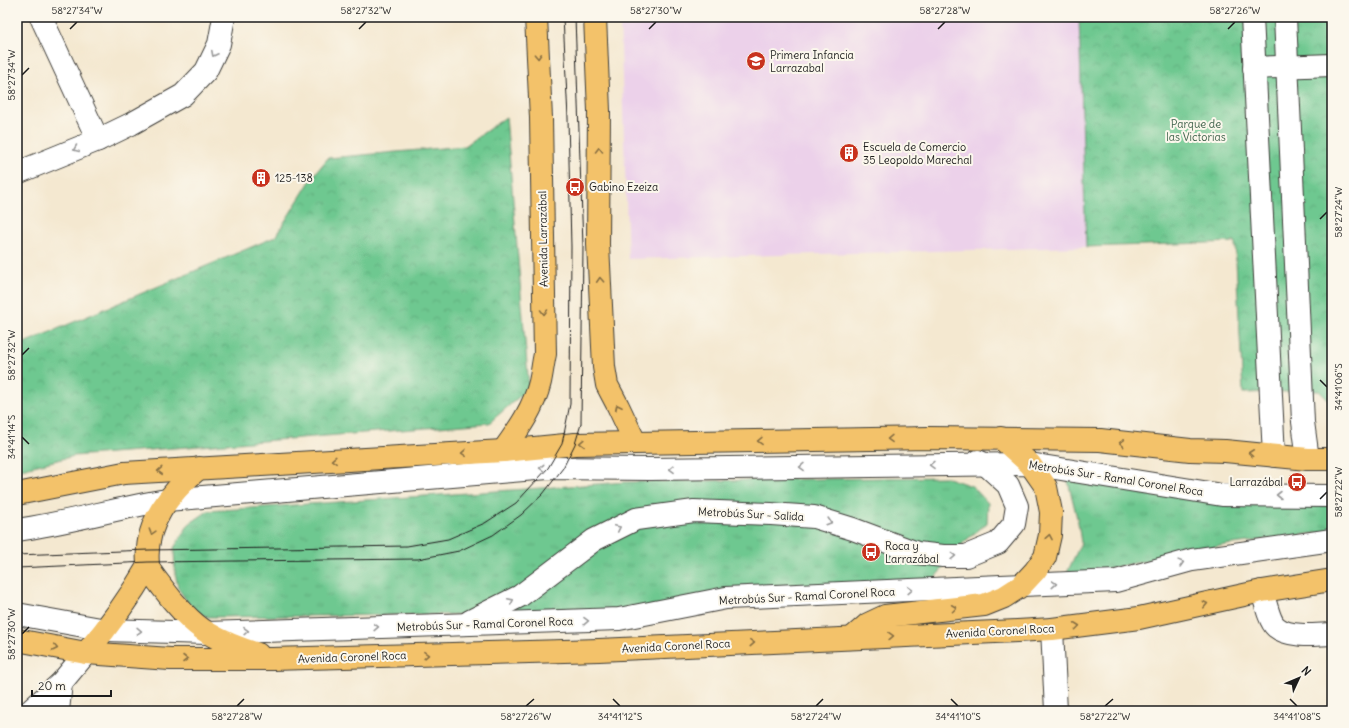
<svg xmlns="http://www.w3.org/2000/svg" width="1349" height="728" font-family="Delius,sans-serif">
<style>
.built{fill:#ecd1ea}
.grass{fill:url(#grass-tufts);stroke:#457256}
.park{fill:url(#park-crowns);stroke:#457256}
.lines{fill:none;stroke-linecap:round;stroke-linejoin:round}
.minor-casing{stroke:#3c3b37;stroke-width:24}
.major-casing{stroke:#3c3b37;stroke-width:24}
.minor{stroke:#fff;stroke-width:22}
.major{stroke:#f3c26a;stroke-width:22}
.tram{stroke:#1c1c1c;stroke-width:1}
.oneway{stroke:#999}
.oneway2{stroke:#886f43}
.ticks{fill:none;stroke:#1c1c1c;stroke-width:1.5}
.labels{text-anchor:middle;stroke-width:4;stroke-linejoin:round;paint-order:stroke}
.poi-label{font-size:11px;fill:#1c1c1c;stroke:#fbf7ec;text-anchor:start}
.park-label{font-size:11px;fill:#3d614a;stroke:#fbf7ec}
.street-label{font-size:11px;fill:#1c1c1c;stroke:#fbf7ec}
.neatline{fill:none;stroke:#1c1c1c;stroke-width:1.5}
.ticks-label{font-size:10px;text-anchor:middle;fill:#1c1c1c}
</style>
<defs>
<pattern id="grass-tufts" width="24" height="20" patternUnits="userSpaceOnUse"><rect width="24" height="20" fill="#6ec890"/><path d="M3 7l-1-3M5 7V3M7 7l1-3M15 17l-1-3M17 17v-4M19 17l1-3" fill="none" stroke="#5fab7c"/></pattern>
<pattern id="park-crowns" width="20" height="18" patternUnits="userSpaceOnUse"><rect width="20" height="18" fill="#6ec890"/><path d="M2 6a3 3 0 1 1 6 0M12 15a3 3 0 1 1 6 0" fill="none" stroke="#5fab7c"/></pattern>
</defs>
<rect width="100%" height="100%" fill="#fbf7ec"/>
<filter id="ink" filterUnits="userSpaceOnUse"><feTurbulence type="fractalNoise" baseFrequency=".025" numOctaves="2"/><feDisplacementMap in="SourceGraphic" scale="8" xChannelSelector="R" yChannelSelector="G"/><feConvolveMatrix kernelMatrix="1 2 1 2 8 2 1 2 1" color-interpolation-filters="sRGB"/></filter>
<filter id="wash" filterUnits="userSpaceOnUse"><feTurbulence type="fractalNoise" baseFrequency=".012" numOctaves="4" result="noise"/><feDisplacementMap in="SourceGraphic" scale="16" xChannelSelector="R" yChannelSelector="G"/><feGaussianBlur stdDeviation="0.9" result="paint"/><feColorMatrix in="noise" values="0 0 0 0 0 0 0 0 0 0 0 0 0 0 0 0 0 1.4 0 .05"/><feComposite in="paint" operator="in"/></filter>
<g filter="url(#wash)">
<rect width="100%" height="100%" fill="#f4e8d0"/>
<polygon class="built" points="620,17 1079,17 1086,247 628,259"/>
<g class="grass">
<polygon points="945,477 972,486 988,503 987,523 964,542 933,580 606,613 207,617 192,609 178,588 175,572 174,548 189,524 208,511 627,482"/>
<polygon points="1067,477 1332,505 1332,531 1225,545 1065,577 1081,543 1078,522"/>
</g>
<g class="park">
<polygon points="1079,17 1332,17 1332,404 1319,391 1243,393 1235,242 1086,247"/>
<polygon points="506,117 529,388 489,423 74,456 17,470 17,346 275,237 314,175 328,158 465,146"/>
</g>
</g>
<g filter="url(#ink)">
<g class="lines">
<g class="minor-casing">
<g id="minor">
<polyline points="41,17 98,140"/>
<polyline points="1252,17 1274,456"/>
<polyline points="1285,17 1303,422 1308,459"/>
<polyline points="1254,68 1332,65"/>
<polyline points="17,173 98,140 131,124 183,95 206,71 219,44 224,17"/>
<path d="M17,530c51,-7 99,-22 150,-30l381,-32 102,1 380,-5 192,31 110,1"/>
<path d="M1262,591c3,9 7,30 14,36 13,11 40,8 56,7"/>
<polyline points="17,614 106,630 207,633 619,619 726,598 1116,581 1192,560 1332,540"/>
<polyline points="470,621 520,596 594,540 636,519 694,511 771,514 814,517 853,529 917,553 943,556 966,556 998,543 1014,524 1017,506 1008,485 985,464 978,461"/>
<polyline points="1052,629 1056,711"/>
<polyline points="30,711 61,683 86,653"/>
<polyline points="58,711 61,683"/>
</g>
</g>
<g class="major-casing">
<g id="major">
<polyline points="595,17 599,111 598,244 604,367 607,385 618,406 635,442"/>
<path d="M503,451c15,-21 31,-43 37,-69 2,-9 3,-19 5,-28l-4,-236 -5,-101"/>
<path d="M199,468c-29,25 -55,55 -51,96 1,8 10,17 14,23 11,15 30,37 46,46 15,9 33,16 50,21"/>
<polyline points="17,494 124,473 503,451 575,444 929,438 1100,440 1190,450 1225,451 1308,459 1332,459"/>
<polyline points="852,638 868,624 885,616 984,605 1004,597 1021,586 1035,571 1045,557 1050,535 1051,512 1046,487 1030,464 1001,438"/>
<polyline points="17,640 86,653 170,659 272,659 599,650 1017,631 1052,629 1139,618 1262,591 1332,580"/>
<path d="M86,653c23,-27 44,-56 62,-87"/>
</g>
</g>
<use href="#minor" class="minor"/>
<use href="#major" class="major"/>
<g class="tram">
<polyline points="17,555 148,550 407,546 448,539 485,523 516,503 548,468 562,444 570,404 571,247 568,118 563,17"/>
<polyline points="17,568 148,562 418,559 459,551 493,535 521,515 543,494 563,468 575,444 581,424 583,246 575,17"/>
</g>
</g>
<defs><path id="oneway-chevron" d="M-2-3.5L2.5 0L-2 3.5" fill="none" stroke-width="1.6" stroke-linecap="round" stroke-linejoin="round"/></defs>
<g class="oneway">
<use href="#oneway-chevron" transform="translate(214 54) rotate(117)"/>
<use href="#oneway-chevron" transform="translate(76 149) rotate(158)"/>
<use href="#oneway-chevron" transform="translate(932 465) rotate(179)"/>
<use href="#oneway-chevron" transform="translate(802 467) rotate(179)"/>
<use href="#oneway-chevron" transform="translate(542 468) rotate(176)"/>
<use href="#oneway-chevron" transform="translate(672 469) rotate(179)"/>
<use href="#oneway-chevron" transform="translate(1279 495) rotate(-180)"/>
<use href="#oneway-chevron" transform="translate(829 522) rotate(17)"/>
<use href="#oneway-chevron" transform="translate(618 528) rotate(-25)"/>
<use href="#oneway-chevron" transform="translate(953 556) rotate(-1)"/>
<use href="#oneway-chevron" transform="translate(1181 563) rotate(-15)"/>
<use href="#oneway-chevron" transform="translate(1054 584) rotate(-3)"/>
<use href="#oneway-chevron" transform="translate(910 590) rotate(-2)"/>
<use href="#oneway-chevron" transform="translate(511 601) rotate(-26)"/>
<use href="#oneway-chevron" transform="translate(586 621) rotate(-1)"/>
<use href="#oneway-chevron" transform="translate(376 627) rotate(-2)"/>
<use href="#oneway-chevron" transform="translate(139 631) rotate(1)"/>
<use href="#oneway-chevron" transform="translate(246 631) rotate(-2)"/>
</g>
<g class="oneway2">
<use href="#oneway-chevron" transform="translate(538 56) rotate(87)"/>
<use href="#oneway-chevron" transform="translate(599 150) rotate(-90)"/>
<use href="#oneway-chevron" transform="translate(600 280) rotate(-93)"/>
<use href="#oneway-chevron" transform="translate(544 312) rotate(90)"/>
<use href="#oneway-chevron" transform="translate(618 407) rotate(-115)"/>
<use href="#oneway-chevron" transform="translate(890 439) rotate(179)"/>
<use href="#oneway-chevron" transform="translate(760 441) rotate(179)"/>
<use href="#oneway-chevron" transform="translate(582 443) rotate(178)"/>
<use href="#oneway-chevron" transform="translate(1122 443) rotate(-174)"/>
<use href="#oneway-chevron" transform="translate(464 453) rotate(177)"/>
<use href="#oneway-chevron" transform="translate(1251 453) rotate(-174)"/>
<use href="#oneway-chevron" transform="translate(334 460) rotate(177)"/>
<use href="#oneway-chevron" transform="translate(160 471) rotate(176)"/>
<use href="#oneway-chevron" transform="translate(152 532) rotate(107)"/>
<use href="#oneway-chevron" transform="translate(1049 537) rotate(-80)"/>
<use href="#oneway-chevron" transform="translate(1205 604) rotate(-13)"/>
<use href="#oneway-chevron" transform="translate(954 608) rotate(-7)"/>
<use href="#oneway-chevron" transform="translate(1077 626) rotate(-7)"/>
<use href="#oneway-chevron" transform="translate(891 636) rotate(-2)"/>
<use href="#oneway-chevron" transform="translate(752 643) rotate(-3)"/>
<use href="#oneway-chevron" transform="translate(55 648) rotate(11)"/>
<use href="#oneway-chevron" transform="translate(426 655) rotate(-2)"/>
<use href="#oneway-chevron" transform="translate(185 659)"/>
</g>
</g>
<path class="ticks" d="M70,29l7,-7M359,29l7,-7M649,29l7,-7M938,29l7,-7M1228,29l7,-7M22,75l7,-7M1320,219l7,-7M22,355l7,-7M1320,380l7,7M22,437l7,7M1320,499l7,-7M22,634l7,-7M613,699l7,7M951,699l7,7M1290,699l7,7M237,706l7,-7M526,706l8,-7M816,706l7,-7M1105,706l8,-7"/>
<defs>
<g id="school-disc" transform="scale(1)"><circle r="9.5" fill="#c8321e" stroke="#fbf7ec"/><path d="M0-5L7-2L0 1L-7-2ZM-4 1L0 2.5L4 1V4Q0 6-4 4Z" fill="#fff"/></g>
<g id="building-disc" transform="scale(1)"><circle r="9.5" fill="#c8321e" stroke="#fbf7ec"/><path d="M-4-6H4V6H1V3H-1V6H-4ZM-2.5-4.3h1.7v1.8h-1.7ZM.8-4.3h1.7v1.8H.8ZM-2.5-1h1.7V.8h-1.7ZM.8-1h1.7V.8H.8Z" fill="#fff"/></g>
<g id="bus-disc" transform="scale(1)"><circle r="9.5" fill="#c8321e" stroke="#fbf7ec"/><path d="M-5-6H5V4H4V6H2V4H-2V6H-4V4H-5ZM-3.5-4V0h7V-4ZM-3.5 1.2v1.5H-2V1.2ZM2 1.2v1.5H3.5V1.2Z" fill="#fff"/></g>
</defs>
<g fill-rule="evenodd">
<use href="#school-disc" x="756" y="61"/>
<use href="#building-disc" x="849" y="153"/>
<use href="#building-disc" x="261" y="178"/>
<use href="#bus-disc" x="575" y="187"/>
<use href="#bus-disc" x="1297" y="482"/>
<use href="#bus-disc" x="871" y="552"/>
</g>
<g class="labels">
<g class="poi-label">
<text x="770" y="59">Primera Infancia<tspan x="770" dy="13">Larrazabal</tspan></text>
<text x="863" y="151">Escuela de Comercio<tspan x="863" dy="13">35 Leopoldo Marechal</tspan></text>
<text x="275" y="182">125-138</text>
<text x="589" y="191">Gabino Ezeiza</text>
<text x="1283" y="486" text-anchor="end">Larrazábal</text>
<text x="885" y="550">Roca y<tspan x="885" dy="13">Larrazábal</tspan></text>
</g>
<g class="park-label">
<text x="1196" y="128">Parque de<tspan x="1196" dy="13">las Victorias</tspan></text>
</g>
<g class="street-label">
<text transform="translate(543 239) rotate(-91)" y="4">Avenida Larrazábal</text>
<text transform="translate(1116 478) rotate(9)" y="4">Metrobús Sur - Ramal Coronel Roca</text>
<text transform="translate(751 514) rotate(3)" y="4">Metrobús Sur - Salida</text>
<text transform="translate(807 596) rotate(-3)" y="4">Metrobús Sur - Ramal Coronel Roca</text>
<text transform="translate(485 624) rotate(-2)" y="4">Metrobús Sur - Ramal Coronel Roca</text>
<text transform="translate(1000 631) rotate(-3)" y="4">Avenida Coronel Roca</text>
<text transform="translate(676 646) rotate(-3)" y="4">Avenida Coronel Roca</text>
<text transform="translate(352 657) rotate(-2)" y="4">Avenida Coronel Roca</text>
</g>
</g>
<rect width="1349" height="728" fill="none" stroke="#fbf7ec" stroke-width="44"/>
<g transform="translate(1299 678) rotate(46)" stroke="#fbf7ec" stroke-width="3" paint-order="stroke">
<path d="M0-3L7 15L0 10L-7 15Z" fill="#1c1c1c"/>
<text y="-6" font-size="11" font-weight="bold" text-anchor="middle" fill="#1c1c1c">N</text>
</g>
<path d="M32 690v6h79v-6" fill="none" stroke="#1c1c1c" stroke-width="2"/>
<text x="38" y="690" font-size="12" fill="#1c1c1c" stroke="#fbf7ec" stroke-width="3" paint-order="stroke">20 m</text>
<rect x="22" y="22" width="1305" height="684" class="neatline"/>
<g class="ticks-label">
<text x="77" y="14">58°27'34"W</text>
<text x="366" y="14">58°27'32"W</text>
<text x="656" y="14">58°27'30"W</text>
<text x="945" y="14">58°27'28"W</text>
<text x="1235" y="14">58°27'26"W</text>
<text transform="translate(11 75) rotate(-90)" y="4">58°27'34"W</text>
<text transform="translate(1338 212) rotate(-90)" y="4">58°27'24"W</text>
<text transform="translate(11 355) rotate(-90)" y="4">58°27'32"W</text>
<text transform="translate(1338 387) rotate(-90)" y="4">34°41'06"S</text>
<text transform="translate(11 437) rotate(-90)" y="4">34°41'14"S</text>
<text transform="translate(1338 492) rotate(-90)" y="4">58°27'22"W</text>
<text transform="translate(11 634) rotate(-90)" y="4">58°27'30"W</text>
<text x="237" y="720">58°27'28"W</text>
<text x="526" y="720">58°27'26"W</text>
<text x="620" y="720">34°41'12"S</text>
<text x="816" y="720">58°27'24"W</text>
<text x="958" y="720">34°41'10"S</text>
<text x="1105" y="720">58°27'22"W</text>
<text x="1297" y="720">34°41'08"S</text>
</g>
</svg>
